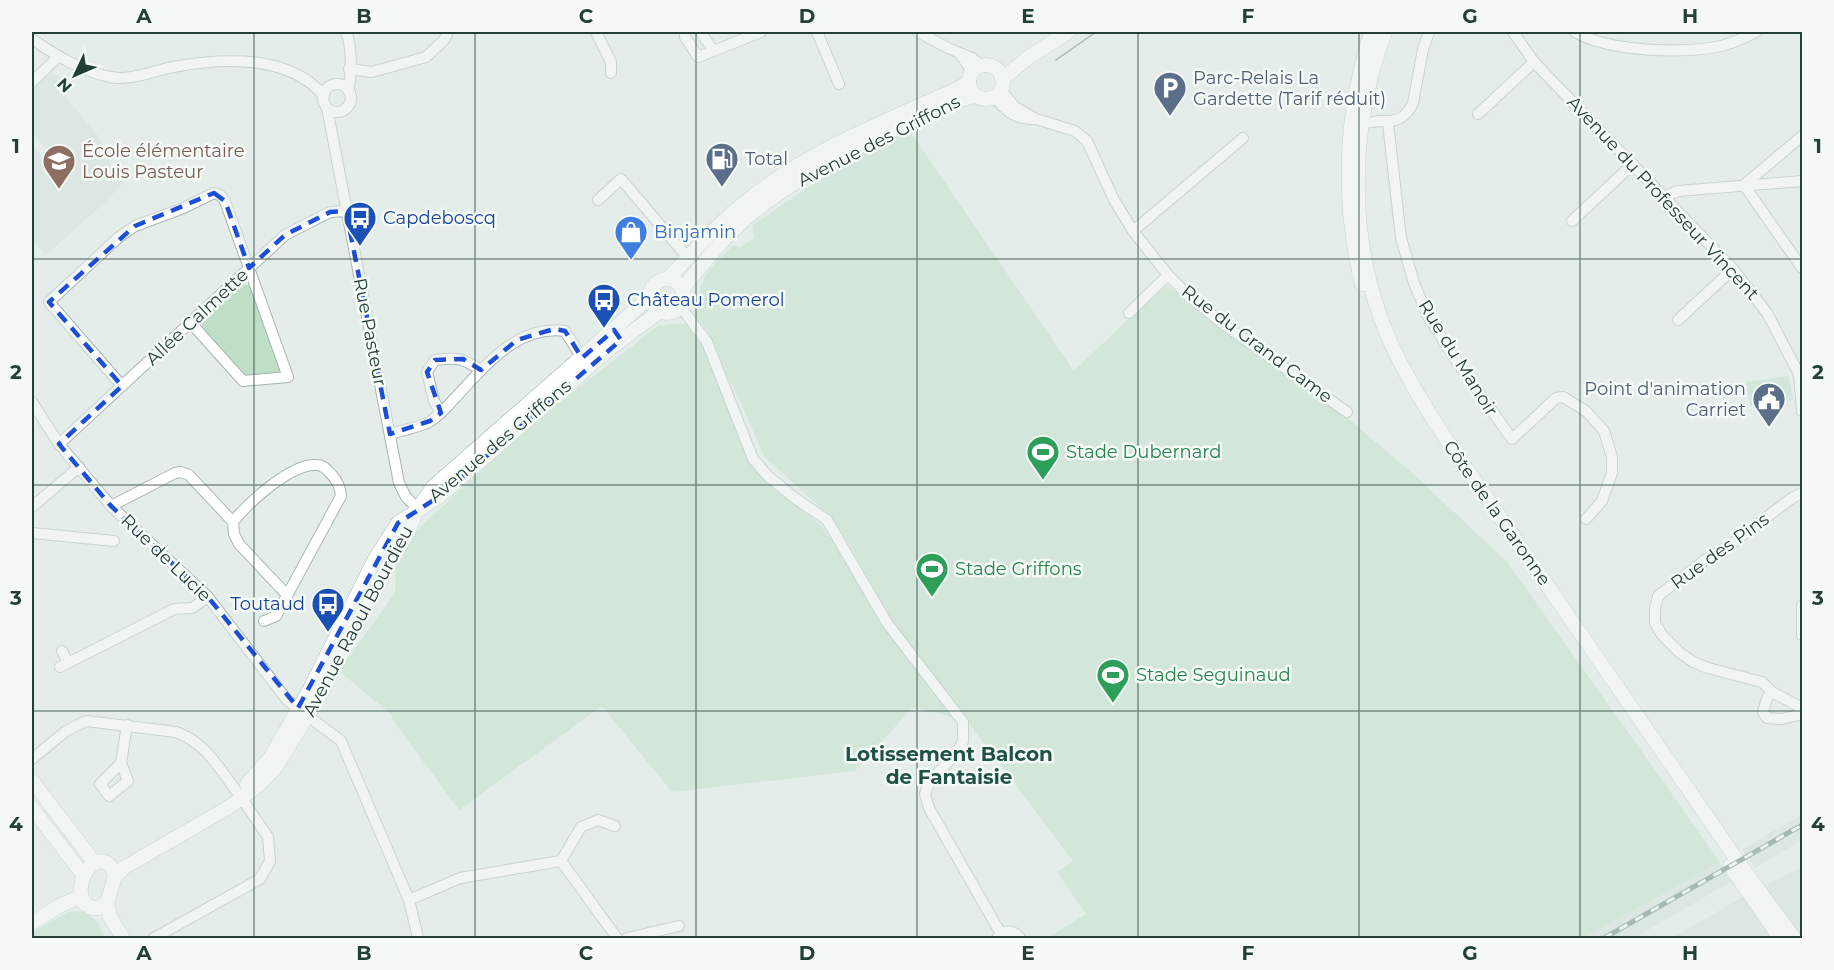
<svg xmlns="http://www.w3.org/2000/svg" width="1834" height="970" font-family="Montserrat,sans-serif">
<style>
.built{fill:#d2ddd9}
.green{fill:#bedec7}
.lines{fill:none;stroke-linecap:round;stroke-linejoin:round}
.street-casing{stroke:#a7b5b1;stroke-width:12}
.secondary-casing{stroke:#a3b9b2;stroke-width:15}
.street{stroke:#fff;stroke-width:10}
.secondary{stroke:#fff;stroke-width:14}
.tram{stroke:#5e7a74;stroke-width:1.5}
.rail-casing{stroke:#5e7a74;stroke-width:5}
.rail{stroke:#f5faf7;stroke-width:3;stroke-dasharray:9;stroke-linecap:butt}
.marked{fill:none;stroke:#1d4ed8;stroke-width:4.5;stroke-dasharray:12 8;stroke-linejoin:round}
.grid{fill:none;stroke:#243f38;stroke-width:1.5;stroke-opacity:0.55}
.labels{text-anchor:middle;stroke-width:5;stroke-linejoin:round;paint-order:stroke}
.service-label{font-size:18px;fill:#4e5e75;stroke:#f5faf7;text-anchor:start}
.street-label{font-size:18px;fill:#243f38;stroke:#f5faf7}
.education-label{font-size:18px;fill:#785e54;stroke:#f5faf7;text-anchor:start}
.transit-label{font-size:18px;fill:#164399;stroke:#f5faf7;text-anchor:start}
.shop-label{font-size:18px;fill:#366cbe;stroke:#f5faf7;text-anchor:start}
.leisure-label{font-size:18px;fill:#27864d;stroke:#f5faf7;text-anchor:start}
.neighbourhood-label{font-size:20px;font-weight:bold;fill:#205146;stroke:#f5faf7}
.neatline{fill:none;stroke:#243f38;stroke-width:2}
.grid-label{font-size:20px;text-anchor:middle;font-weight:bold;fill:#243f38}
</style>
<rect width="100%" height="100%" fill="#e4edea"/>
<g class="built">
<polygon points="50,73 62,78 60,81 63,83 68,100 99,137 113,171 124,182 104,203 46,255 32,240 32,146 46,161 46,167 53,174 62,166 32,133 32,91"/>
<polygon points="1802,815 1802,840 1755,868 1742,849"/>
<polygon points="1720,862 1732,881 1634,938 1583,938"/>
<polygon points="1802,867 1802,938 1672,938 1741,898"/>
</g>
<g class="green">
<path d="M909,130l165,241 91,-87 179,131 75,64 89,84 212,299 -137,76h-536l39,-24 -29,-42 16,-11 -106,-140 -54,-14 -58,64 -183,21 -70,-86 -143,104 -67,-91v-4l-53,-44 56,-78 1,-43 133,-124 129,-100 27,-3 16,21 51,123 68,58 67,87 -46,-81 -17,-20 -60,-55 -23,-53 -23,-45 -10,-26 -12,-16c3,-11 2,-23 6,-33 5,-14 21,-27 31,-38l7,2 14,-9 -1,-13c51,-35 100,-69 156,-95z"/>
<polygon points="241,284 250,285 281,368 280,373 251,378 245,375 202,330 203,319"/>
<polygon points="1789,376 1793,400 1750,406 1746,382"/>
<polygon points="86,911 98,923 105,938 32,938 32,933 68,912"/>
</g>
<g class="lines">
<g class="street-casing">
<g id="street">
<path d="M346,32c6,14 6,43 2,58"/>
<polyline points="596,32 611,62 611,73"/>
<polyline points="685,32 685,37 698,57 761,32"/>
<polyline points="701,32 713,51"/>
<polyline points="817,32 839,84"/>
<polyline points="918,32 948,48 972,58 982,66"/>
<polyline points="1513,32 1534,62 1733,269 1767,313 1799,374 1802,411"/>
<path d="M1575,32c35,20 108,22 146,14 13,-3 24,-9 35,-14"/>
<path d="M32,39c23,16 49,32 78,38 20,4 43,-6 63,-10 49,-9 116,-13 151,29"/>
<polyline points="961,55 972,72"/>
<polyline points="349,69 372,72 426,57 444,40 448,32"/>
<polyline points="32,82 58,57"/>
<circle cx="337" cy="98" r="14"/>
<polyline points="1001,90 1015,107 1036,119 1075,131 1087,141 1114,200 1133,231 1168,275 1189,296 1226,326 1347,412"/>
<path d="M994,97c11,13 22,23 39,22"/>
<polyline points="327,108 399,483 406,497 418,509"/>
<polyline points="1478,114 1534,62"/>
<path d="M1358,118l3,4c7,2 13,-1 20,-1 16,1 25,-3 32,-18l10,-54 6,-17"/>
<polyline points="1388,123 1401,238 1414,283 1427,314 1455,359 1512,439 1556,398 1563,397 1586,411 1604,431 1612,457 1612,473 1602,501 1586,519"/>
<polyline points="1802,136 1744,185 1802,268"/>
<polyline points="1663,197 1678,191 1802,181"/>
<polyline points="598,200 621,179 688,258"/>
<polyline points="1572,221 1633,164"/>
<polyline points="1133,231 1243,138"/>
<polyline points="680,306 707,342 753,459 769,477 796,499 827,520 887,623 963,722 963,741 957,753 930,781 925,794 929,808 1001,934"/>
<polyline points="1129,313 1168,275"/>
<polyline points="1678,320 1733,269"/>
<polyline points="122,386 49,302 119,237 135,226 181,209 214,193 220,195 225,201 288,377 243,381 190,322"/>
<polyline points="32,402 59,444 111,506 208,597 287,700 341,741 409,900"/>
<path d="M441,413l-7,-12 -7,-29 8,-12c23,-3 27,-2 46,10"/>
<path d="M390,434c12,-4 27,-6 39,-12 11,-6 19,-17 27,-25 29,-31 62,-73 109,-66l17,27"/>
<polyline points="59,444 285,235 330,212 346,211"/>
<polyline points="111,506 175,473 181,472 189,475 233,522"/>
<polyline points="32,507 79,467"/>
<polyline points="32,533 114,541"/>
<polyline points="1802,606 1802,635"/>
<path d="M264,621l12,-5 65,-120c-1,-9 -3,-14 -9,-21 -5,-5 -8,-10 -15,-10 -26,-2 -69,38 -84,57l1,12 5,10 48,51"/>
<polyline points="62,651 68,663"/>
<polyline points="60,667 174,609 192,608 208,597"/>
<polyline points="1772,692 1762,682 1708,668 1693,662 1679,652 1662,635 1655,623 1655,608 1658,596 1705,560 1726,548 1792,498 1802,493"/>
<polyline points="1802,708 1772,692 1767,698 1763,712 1767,718 1782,719 1802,714"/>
<path d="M32,759l34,-28 20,-10 90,11c30,11 43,36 61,60"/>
<polyline points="121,763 128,781 109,796 100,784 121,763 127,725"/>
<polyline points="561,861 581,827 598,820 615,826"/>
<polyline points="154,938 260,879 270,861 268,837 242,799"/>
<polyline points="418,938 409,900 460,878 561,861 617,938"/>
<polyline points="627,938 679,926"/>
<path d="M997,938c7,-9 16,-9 23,0"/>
</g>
</g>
<g class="secondary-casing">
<g id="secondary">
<path d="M1385,32c-36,97 -38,210 4,307 16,36 37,70 59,103l296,428 50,68"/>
<circle cx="986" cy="82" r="17"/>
<polyline points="1002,79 1029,57 1068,32"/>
<path d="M668,279c27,-29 53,-59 85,-83 61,-48 136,-76 206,-108l10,-6"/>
<circle cx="667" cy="296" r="17"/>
<path d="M1362,284c-21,-85 -17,-169 9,-252"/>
<path d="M682,289c21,-26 42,-52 68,-74 43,-36 95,-61 145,-86 26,-12 52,-28 80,-33"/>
<polyline points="32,781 95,863"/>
<polyline points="247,784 270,758 310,689 375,559 398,523 440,496 608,350 660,311"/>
<polyline points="32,808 84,876"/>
<polyline points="1730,866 1780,938"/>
<path d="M115,876c-11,-36 -45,2 -31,27l8,5h7l8,-5 8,-27 10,-9 104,-60 31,-23 16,-17 44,-72 73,-138 14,-23 11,-25 15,-22 217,-190"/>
<polyline points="107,903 110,917 123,938"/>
<polyline points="32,923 61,905 80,897"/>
</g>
</g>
<use href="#street" class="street"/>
<use href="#secondary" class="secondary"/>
<polyline class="tram" points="1056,60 1096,32"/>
<g class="rail-casing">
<polyline id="rail" points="1604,938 1802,825"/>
</g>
<use href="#rail" class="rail"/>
</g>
<path d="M0 0H1834V970H0ZM214,193l11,8 24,67 36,-33 45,-23 16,-1 44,223 40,-13 11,-8 -14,-41 8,-12 28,-1 18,11 36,-30 37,-11 11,2 17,27 32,-28 7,10 -181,156 -42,27 -100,185 -90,-111 -97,-91 -52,-62 63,-58 -73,-84 86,-76z" fill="#e4edea" fill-opacity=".55" fill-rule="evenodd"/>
<path class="marked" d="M214,193l11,8 24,67 36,-33 45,-23 16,-1 44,223 40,-13 11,-8 -14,-41 8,-12 28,-1 18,11 36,-30 37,-11 11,2 17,27 32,-28 7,10 -181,156 -42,27 -100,185 -90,-111 -97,-91 -52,-62 63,-58 -73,-84 86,-76z"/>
<path class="grid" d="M254,32v906M475,32v906M696,32v906M917,32v906M1138,32v906M1359,32v906M1580,32v906M32,259h1770M32,485h1770M32,711h1770"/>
<defs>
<g id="parking-pin" transform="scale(1.725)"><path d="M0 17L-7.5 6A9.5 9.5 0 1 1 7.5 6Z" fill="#5c6f8a" stroke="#f5faf7"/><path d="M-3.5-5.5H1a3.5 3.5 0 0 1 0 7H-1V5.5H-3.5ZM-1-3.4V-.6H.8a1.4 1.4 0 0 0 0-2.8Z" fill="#fff"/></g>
<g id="fuel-pin" transform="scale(1.725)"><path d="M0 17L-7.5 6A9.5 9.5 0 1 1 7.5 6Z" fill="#5c6f8a" stroke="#f5faf7"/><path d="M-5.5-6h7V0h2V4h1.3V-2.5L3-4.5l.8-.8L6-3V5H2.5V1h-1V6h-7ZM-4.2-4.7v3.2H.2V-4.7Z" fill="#fff"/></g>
<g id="school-pin" transform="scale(1.725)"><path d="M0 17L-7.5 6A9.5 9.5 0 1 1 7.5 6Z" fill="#8d6e63" stroke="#f5faf7"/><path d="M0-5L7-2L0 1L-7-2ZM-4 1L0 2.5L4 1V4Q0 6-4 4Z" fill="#fff"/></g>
<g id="bus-pin" transform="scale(1.725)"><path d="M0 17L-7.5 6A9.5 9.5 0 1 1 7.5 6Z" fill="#1a4fb4" stroke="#f5faf7"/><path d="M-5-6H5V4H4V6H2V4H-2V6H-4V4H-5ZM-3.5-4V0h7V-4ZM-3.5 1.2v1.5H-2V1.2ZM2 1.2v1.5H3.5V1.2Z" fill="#fff"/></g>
<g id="shop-pin" transform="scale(1.725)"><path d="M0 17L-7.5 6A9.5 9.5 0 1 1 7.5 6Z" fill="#3f7fe0" stroke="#f5faf7"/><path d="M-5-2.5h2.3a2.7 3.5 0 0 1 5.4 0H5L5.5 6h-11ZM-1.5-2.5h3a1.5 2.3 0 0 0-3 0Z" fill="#fff"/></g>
<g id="civic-pin" transform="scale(1.725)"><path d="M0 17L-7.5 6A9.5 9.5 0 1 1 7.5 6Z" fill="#5c6f8a" stroke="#f5faf7"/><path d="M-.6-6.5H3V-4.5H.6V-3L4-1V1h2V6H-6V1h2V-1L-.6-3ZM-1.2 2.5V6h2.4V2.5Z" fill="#fff"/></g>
<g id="stadium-pin" transform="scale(1.725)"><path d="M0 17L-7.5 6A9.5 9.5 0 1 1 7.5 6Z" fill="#2e9e5b" stroke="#f5faf7"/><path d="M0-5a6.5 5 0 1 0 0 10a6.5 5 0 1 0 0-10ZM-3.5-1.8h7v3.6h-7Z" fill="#fff"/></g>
</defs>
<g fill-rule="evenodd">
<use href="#parking-pin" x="1170" y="88"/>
<use href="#fuel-pin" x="722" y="159"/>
<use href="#school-pin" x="59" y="161"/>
<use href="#bus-pin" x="360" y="218"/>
<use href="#shop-pin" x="631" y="232"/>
<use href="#bus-pin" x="604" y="300"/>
<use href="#civic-pin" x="1769" y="399"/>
<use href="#stadium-pin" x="1043" y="452"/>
<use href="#stadium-pin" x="932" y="569"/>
<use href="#bus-pin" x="328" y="604"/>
<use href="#stadium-pin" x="1113" y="675"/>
</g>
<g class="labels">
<g class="service-label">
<text x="1193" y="84">Parc-Relais La<tspan x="1193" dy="21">Gardette (Tarif réduit)</tspan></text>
<text x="745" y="165">Total</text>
<text x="1746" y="395" text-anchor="end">Point d'animation<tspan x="1746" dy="21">Carriet</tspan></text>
</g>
<g class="street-label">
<text transform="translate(879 141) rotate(-27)" y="6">Avenue des Griffons</text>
<text transform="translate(1663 198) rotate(47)" y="6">Avenue du Professeur Vincent</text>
<text transform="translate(197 317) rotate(-43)" y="6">Allée Calmette</text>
<text transform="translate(370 332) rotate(79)" y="6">Rue Pasteur</text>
<text transform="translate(1257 344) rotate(37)" y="6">Rue du Grand Came</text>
<text transform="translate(1458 358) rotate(58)" y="6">Rue du Manoir</text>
<text transform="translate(500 441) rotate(-40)" y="6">Avenue des Griffons</text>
<text transform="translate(1497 513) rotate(55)" y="6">Côte de la Garonne</text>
<text transform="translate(1720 551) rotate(-36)" y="6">Rue des Pins</text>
<text transform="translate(166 558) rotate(44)" y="6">Rue de Lucie</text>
<text transform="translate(358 621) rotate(-62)" y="6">Avenue Raoul Bourdieu</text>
</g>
<g class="education-label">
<text x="82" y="157">École élémentaire<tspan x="82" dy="21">Louis Pasteur</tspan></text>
</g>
<g class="transit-label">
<text x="383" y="224">Capdeboscq</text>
<text x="627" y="306">Château Pomerol</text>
<text x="305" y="610" text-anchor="end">Toutaud</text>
</g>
<g class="shop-label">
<text x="654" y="238">Binjamin</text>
</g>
<g class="leisure-label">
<text x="1066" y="458">Stade Dubernard</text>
<text x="955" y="575">Stade Griffons</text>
<text x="1136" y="681">Stade Seguinaud</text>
</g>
<g class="neighbourhood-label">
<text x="949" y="761">Lotissement Balcon<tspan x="949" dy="23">de Fantaisie</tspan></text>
</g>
</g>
<rect width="1834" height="970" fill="none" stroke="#f5faf7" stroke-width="66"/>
<g transform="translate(75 75) rotate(226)" stroke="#f5faf7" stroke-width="4.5" paint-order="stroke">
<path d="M0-4.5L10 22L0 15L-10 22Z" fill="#243f38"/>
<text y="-9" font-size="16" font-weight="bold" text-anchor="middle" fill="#243f38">N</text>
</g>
<rect x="33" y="33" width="1768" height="904" class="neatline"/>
<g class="grid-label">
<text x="144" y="23">A</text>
<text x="364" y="23">B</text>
<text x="586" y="23">C</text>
<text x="807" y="23">D</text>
<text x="1028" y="23">E</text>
<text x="1248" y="23">F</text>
<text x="1470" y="23">G</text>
<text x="1690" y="23">H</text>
<text x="16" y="153">1</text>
<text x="1818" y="153">1</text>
<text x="16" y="379">2</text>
<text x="1818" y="379">2</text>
<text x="16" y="605">3</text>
<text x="1818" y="605">3</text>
<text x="16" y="831">4</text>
<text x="1818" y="831">4</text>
<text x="144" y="960">A</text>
<text x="364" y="960">B</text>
<text x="586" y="960">C</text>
<text x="807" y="960">D</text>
<text x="1028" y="960">E</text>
<text x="1248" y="960">F</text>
<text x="1470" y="960">G</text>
<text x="1690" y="960">H</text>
</g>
</svg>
